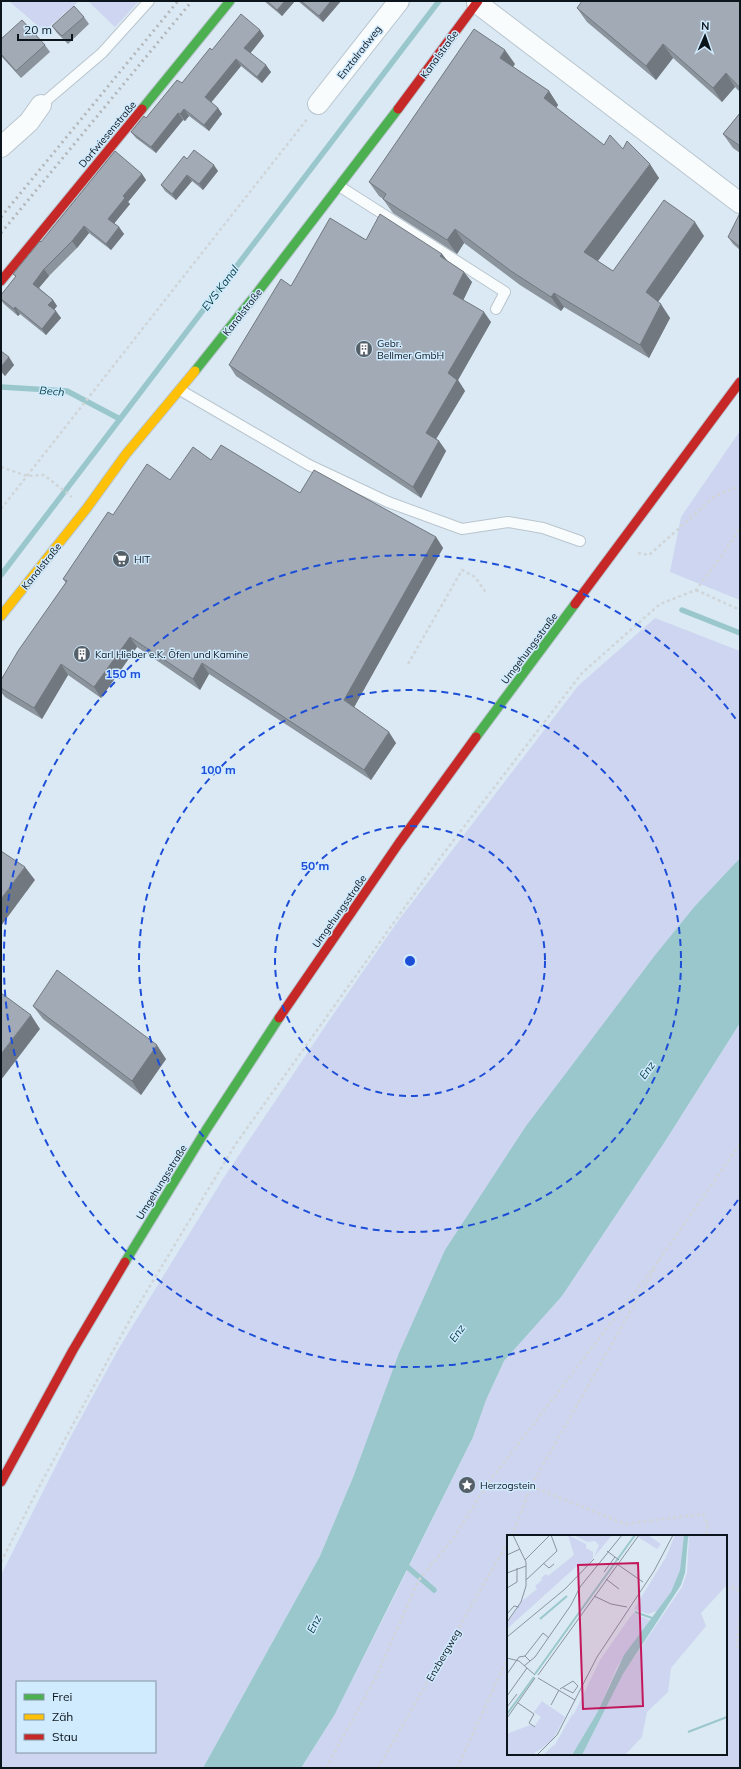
<svg xmlns="http://www.w3.org/2000/svg" width="741" height="1769" font-family="Mulish,sans-serif">
<style>
.green{fill:#ced5f0;fill-rule:evenodd}
.water{fill:#99c7cc}
.lines{fill:none;stroke-linecap:round;stroke-linejoin:round}
.stream{stroke:#99c7cc;stroke-width:5.5}
.lane-casing{stroke:#b9c5ce;stroke-width:12}
.street-casing{stroke:#b9c5ce;stroke-width:22}
.fast-casing{stroke:#b9c5ce;stroke-width:11}
.slow-casing{stroke:#b9c5ce;stroke-width:11}
.jam-casing{stroke:#b9c5ce;stroke-width:11}
.path{stroke:#d0d5d8;stroke-width:2.5;stroke-dasharray:3 3;stroke-linecap:butt}
.lane{stroke:#f9fcfd;stroke-width:10}
.street{stroke:#f9fcfd;stroke-width:20}
.fast{stroke:#4caf50;stroke-width:9}
.slow{stroke:#ffc107;stroke-width:9}
.jam{stroke:#c62828;stroke-width:9}
.rail{stroke:#b4b7b9;stroke-width:3;stroke-dasharray:2 4;stroke-linecap:butt}
.wall{fill:#8b939c}
.shaded-wall{fill:#71787f}
.building{fill:#a2abb5;stroke:#71787f}
.ring{fill:none;stroke:#1d4ed8;stroke-width:2;stroke-dasharray:7 5}
.labels{text-anchor:middle;stroke-width:3;stroke-linejoin:round;paint-order:stroke}
.street-label{font-size:10px;fill:#0c151c;stroke:#d0eafe}
.poi-label{font-size:10px;fill:#0c151c;stroke:#d0eafe;text-anchor:start}
.water-label{font-size:11px;font-style:italic;fill:#013c3f;stroke:#d0eafe}
.inset-river{fill:none;stroke:#99c7cc;stroke-width:2}
.inset-road{fill:none;stroke:#88949e;stroke-width:1}
.view{fill:#c2185b;fill-opacity:0.15;stroke:#c2185b;stroke-width:2}
.inset-edge{fill:none;stroke:#0c151c;stroke-width:2}
.centre{fill:#1d4ed8;stroke:#d0eafe;stroke-width:2}
.ring-label{font-size:12px;text-anchor:middle;font-weight:bold;fill:#1d4ed8;stroke:#d0eafe;stroke-width:3;stroke-linejoin:round;paint-order:stroke}
</style>
<rect width="100%" height="100%" fill="#dae9f4"/>
<g class="green">
<polygon points="9,1 79,1 44,31"/>
<polygon points="88,1 139,1 115,27"/>
<polygon points="740,431 740,600 670,572 681,517"/>
<path d="M655,618l85,33v207l-45,48 -341,569 -34,81 -117,212h-202v-193l69,-137 49,-90 104,-169 105,-157 70,-101 180,-235zM17,1682h138v70h-138z"/>
<path d="M740,1023v745h-439l34,-54 57,-113 81,-164 13,-37 18,-39 58,-65 102,-153zM508,1536h218v218h-218z"/>
</g>
<polygon class="water" points="740,858 740,1023 664,1143 562,1296 504,1361 486,1400 473,1437 335,1714 301,1768 203,1768 320,1556 354,1475 399,1353 445,1250 526,1126 656,954 695,906"/>
<g class="lines">
<g class="stream">
<polyline points="1,387 67,391 120,419"/>
<polyline points="1,575 439,1"/>
<polyline points="682,610 740,633"/>
<polyline points="404,1564 434,1590"/>
</g>
<g class="lane-casing">
<g id="lane">
<polyline points="41,105 102,53 149,1"/>
<polyline points="339,186 505,292 496,309"/>
<polyline points="180,390 309,465 388,502 462,529 508,522 543,528 580,541"/>
</g>
</g>
<g class="street-casing">
<g id="street">
<polyline points="477,3 740,203"/>
<polyline points="318,104 399,1"/>
<polyline points="1,147 29,122 41,105"/>
</g>
</g>
<g class="fast-casing">
<g id="fast">
<polyline points="142,109 230,1"/>
<polyline points="195,371 257,293 398,109"/>
<polyline points="476,737 575,604"/>
<polyline points="125,1262 206,1130 279,1018"/>
</g>
</g>
<g class="slow-casing">
<polyline id="slow" points="1,616 87,508 126,454 195,371"/>
</g>
<g class="jam-casing">
<g id="jam">
<polyline points="398,109 478,1"/>
<polyline points="1,281 142,109"/>
<polyline points="575,604 740,382"/>
<polyline points="279,1018 399,843 476,737"/>
<polyline points="1,1482 73,1350 125,1262"/>
</g>
</g>
<g class="path">
<polyline points="1,467 27,476 44,475 72,497"/>
<polyline points="1,509 308,118"/>
<polyline points="638,553 649,555 715,496 735,488 740,491"/>
<polyline points="696,590 740,610"/>
<polyline points="408,664 462,570 475,577 487,594"/>
<polyline points="659,1260 740,1144"/>
<polyline points="531,1486 625,1524 703,1514 708,1524 706,1536"/>
<polyline points="512,1536 531,1486 655,1268"/>
<polyline points="1,1562 39,1487 133,1314 235,1145 440,858 582,673 660,604 696,590 723,554 740,528"/>
<polyline points="726,1590 734,1587 740,1592"/>
<polyline points="740,1615 737,1646 740,1651"/>
<polyline points="326,1768 377,1675 418,1581 453,1539 486,1486 660,1259"/>
<polyline points="378,1768 508,1542"/>
<polyline points="457,1768 508,1657"/>
</g>
<use href="#lane" class="lane"/>
<use href="#street" class="street"/>
<use href="#fast" class="fast"/>
<use href="#slow" class="slow"/>
<use href="#jam" class="jam"/>
<g class="rail">
<polyline points="1,217 178,1"/>
<polyline points="1,233 192,1"/>
</g>
</g>
<g class="wall">
<polygon points="264,1 295,1 282,16"/>
<polygon points="298,1 341,1 323,22"/>
<polygon points="740,1 740,92 735,87 722,102 673,58 656,80 587,22 577,8"/>
<polygon points="84,17 89,24 68,44 57,33 52,26"/>
<polygon points="260,30 264,36 250,53 271,72 262,83 241,66 211,102 218,108 222,114 209,131 189,116 185,121 183,120 156,153 136,138 131,132 146,118 182,83 212,50"/>
<polygon points="1,39 45,45 50,52 21,78 1,56"/>
<polygon points="515,64 513,67 549,91 558,105 556,108 604,145 623,149 659,178 598,261 613,271 704,236 658,302 670,318 649,358 564,307 561,311 520,285 464,243 457,254 393,213 383,199 379,196 369,182"/>
<polygon points="740,113 740,153 733,148 723,134"/>
<polygon points="187,159 218,171 203,190 192,181 176,200 165,191 161,185"/>
<polygon points="142,174 146,180 128,202 130,204 114,223 119,227 124,234 111,250 89,233 77,248 49,276 39,288 53,300 57,306 54,310 61,318 46,335 20,314 18,316 4,304 1,300 1,295 16,277 13,274 41,242"/>
<polygon points="740,213 740,250 733,244 728,237"/>
<polygon points="366,240 442,254 447,261 472,282 463,300 491,322 458,380 465,391 436,439 439,441 446,451 421,498 236,376 229,365 291,286"/>
<polygon points="1,351 14,365 5,376 1,372"/>
<polygon points="211,460 300,493 436,537 443,548 354,707 396,743 371,780 209,674 200,690 137,647 101,698 68,675 42,719 5,697 1,692 1,680 66,583 63,579 113,515 170,480"/>
<polygon points="33,1006 166,1059 141,1095 43,1019"/>
</g>
<g class="shaded-wall">
<polygon points="285,1 295,1 282,16 277,10"/>
<polygon points="331,1 341,1 323,22 319,16"/>
<polygon points="260,30 264,36 249,55 244,48"/>
<polygon points="663,44 673,58 656,80 646,66"/>
<polygon points="505,50 515,64 509,72 500,58"/>
<polygon points="236,59 241,66 210,104 205,97"/>
<polygon points="266,65 271,72 262,83 257,77"/>
<polygon points="726,73 735,87 722,102 713,88"/>
<polygon points="549,91 558,105 553,112 544,98"/>
<polygon points="218,108 222,114 209,131 204,125"/>
<polygon points="184,109 189,116 185,121 180,114"/>
<polygon points="178,113 183,120 156,153 151,147"/>
<polygon points="650,164 659,178 594,266 584,252"/>
<polygon points="214,165 218,171 203,190 199,184"/>
<polygon points="142,174 146,180 128,202 130,204 113,225 108,219 123,196"/>
<polygon points="187,175 192,181 176,200 172,194"/>
<polygon points="695,222 704,236 655,306 646,292"/>
<polygon points="84,226 89,233 77,248 72,241"/>
<polygon points="119,227 124,234 111,250 106,244"/>
<polygon points="455,229 464,243 457,254 447,240"/>
<polygon points="442,254 450,264 440,256"/>
<polygon points="44,269 49,276 37,290 33,284"/>
<polygon points="464,272 472,282 461,305 453,294"/>
<polygon points="554,293 564,307 561,311 551,297"/>
<polygon points="53,300 57,306 53,311 48,305"/>
<polygon points="661,304 670,318 649,358 640,345"/>
<polygon points="15,307 20,314 18,316 14,309"/>
<polygon points="56,311 61,318 46,335 42,329"/>
<polygon points="484,312 491,322 458,380 465,391 433,444 426,433 448,373"/>
<polygon points="9,357 14,365 5,376 1,370 1,367"/>
<polygon points="439,441 446,451 421,498 413,487"/>
<polygon points="436,537 443,548 352,711 344,700"/>
<polygon points="130,637 137,647 101,698 94,687"/>
<polygon points="202,663 209,674 200,690 193,679"/>
<polygon points="61,664 68,675 42,719 34,708"/>
<polygon points="389,732 396,743 371,780 364,770"/>
<polygon points="25,867 35,880 1,926 1,899"/>
<polygon points="31,1015 40,1029 1,1080 1,1054"/>
<polygon points="157,1045 166,1059 141,1095 132,1081"/>
</g>
<g class="building">
<polygon points="267,1 285,1 277,10"/>
<polygon points="301,1 331,1 319,16"/>
<polygon points="582,1 740,1 740,88 726,73 713,88 663,44 646,66 577,8"/>
<polygon points="74,6 84,17 62,36 52,26"/>
<polygon points="241,14 260,30 244,48 266,65 257,77 236,59 205,97 218,108 204,125 184,109 180,114 178,113 151,147 131,132 144,116 146,118 177,80 182,83 210,48 212,50"/>
<polygon points="22,20 45,45 16,71 1,54 1,39"/>
<polygon points="474,29 505,50 500,58 549,91 544,98 604,145 610,135 623,149 627,141 650,164 584,252 613,271 664,200 695,222 646,292 661,304 640,345 554,293 551,297 511,271 455,229 447,240 383,199 386,194 369,182"/>
<polygon points="740,113 740,146 723,134"/>
<polygon points="194,150 214,165 199,184 187,175 172,194 161,185 184,156 187,159"/>
<polygon points="115,151 142,174 123,196 125,198 108,219 119,227 106,244 84,226 72,241 44,269 33,284 53,300 48,305 56,311 42,329 15,307 14,309 1,299 1,295 16,276 13,274 40,241 41,242"/>
<polygon points="740,213 740,247 728,237"/>
<polygon points="380,214 442,254 440,256 464,272 453,294 484,312 448,373 457,380 426,433 439,441 413,487 229,365 281,279 291,286 330,218 366,240"/>
<polygon points="1,351 9,357 1,367"/>
<polygon points="221,445 300,493 314,470 436,537 344,700 389,732 364,770 202,663 193,679 130,637 94,687 61,664 34,708 1,688 1,680 18,651 67,581 63,579 108,512 113,515 147,464 170,480 193,447 211,460"/>
<polygon points="1,851 25,867 1,899"/>
<polygon points="57,970 157,1045 132,1081 33,1006"/>
<polygon points="1,993 31,1015 1,1054"/>
</g>
<g class="ring">
<circle cx="410" cy="961" r="135"/>
<circle cx="410" cy="961" r="271"/>
<path d="M738 1200A406 406 0 1 1 738 722"/>
</g>
<defs>
<g id="building-disc" transform="scale(0.9)"><circle r="9.5" fill="#545f68" stroke="#d0eafe"/><path d="M-4-6H4V6H1V3H-1V6H-4ZM-2.5-4.3h1.7v1.8h-1.7ZM.8-4.3h1.7v1.8H.8ZM-2.5-1h1.7V.8h-1.7ZM.8-1h1.7V.8H.8Z" fill="#fff"/></g>
<g id="supermarket-disc" transform="scale(0.9)"><circle r="9.5" fill="#545f68" stroke="#d0eafe"/><path d="M-6-5.5h2.5l.6 2H6L4.5 2H-2.5L-4.4-4H-6ZM-1.5 3.2a1.3 1.3 0 1 0 .1 0ZM3 3.2a1.3 1.3 0 1 0 .1 0Z" fill="#fff"/></g>
<g id="sight-disc" transform="scale(0.9)"><circle r="9.5" fill="#545f68" stroke="#d0eafe"/><path d="M0-6L1.8-2.2L6-1.7L2.9 1.2L3.7 5.4L0 3.3L-3.7 5.4L-2.9 1.2L-6-1.7L-1.8-2.2Z" fill="#fff"/></g>
</defs>
<g fill-rule="evenodd">
<use href="#building-disc" x="364" y="349"/>
<use href="#supermarket-disc" x="121" y="559"/>
<use href="#building-disc" x="82" y="654"/>
<use href="#sight-disc" x="467" y="1485"/>
</g>
<g class="labels">
<g class="street-label">
<text transform="translate(359 52) rotate(-52)" y="4">Enztalradweg</text>
<text transform="translate(439 54) rotate(-54)" y="4">Kanalstraße</text>
<text transform="translate(107 134) rotate(-50)" y="4">Dorfwiesenstraße</text>
<text transform="translate(242 312) rotate(-52)" y="4">Kanalstraße</text>
<text transform="translate(41 566) rotate(-51)" y="4">Kanalstraße</text>
<text transform="translate(529 648) rotate(-53)" y="4">Umgehungsstraße</text>
<text transform="translate(339 911) rotate(-55)" y="4">Umgehungsstraße</text>
<text transform="translate(161 1182) rotate(-58)" y="4">Umgehungsstraße</text>
<text transform="translate(443 1655) rotate(-60)" y="4">Enzbergweg</text>
</g>
<g class="poi-label">
<text x="377" y="347">Gebr.<tspan x="377" dy="12">Bellmer GmbH</tspan></text>
<text x="134" y="563">HIT</text>
<text x="95" y="658">Karl Hieber e.K. Öfen und Kamine</text>
<text x="480" y="1489">Herzogstein</text>
</g>
<g class="water-label">
<text transform="translate(220 288) rotate(-53)" y="4">EVS Kanal</text>
<text transform="translate(52 391) rotate(5)" y="4">Bech</text>
<text transform="translate(647 1070) rotate(-54)" y="4">Enz</text>
<text transform="translate(457 1333) rotate(-54)" y="4">Enz</text>
<text transform="translate(314 1624) rotate(-64)" y="4">Enz</text>
</g>
</g>
<g transform="translate(507 1535)">
<rect width="220" height="220" fill="#dae9f4"/>
<path d="M61,0l18,9v4l7,4v6l-6,9 -9,-2 -71,64v-6l15,-22 15,-12 -2,-3 7,-6 -1,-2 5,-4 2,2 26,-21zM67,0h38l-18,22 5,-12 -4,-4 -8,1zM133,0h8l13,9 -4,5 -19,-12zM168,0h9l-4,35 -9,22 -14,19 -9,3 -14,-5 32,-52zM182,0h38v50l-26,28 5,13 -35,42 -3,24 -21,20 -5,25 -17,18h-43l41,-81 59,-87 5,-14zM126,78l17,7 -32,45 -21,48 -25,42h-29l12,-11 -3,6 21,-37v3l27,-56zM35,166l23,16 -13,24 -20,14h-25v-21l23,-9 4,2 7,-10 -7,-5z" fill="#ced5f0"/>
<path d="M177,0h5l-1,3 -3,35 -4,12 -58,89 -41,81h-10l25,-42 27,-58 47,-63 9,-22z" fill="#99c7cc"/>
<path class="inset-river" d="M128,77l17,6M33,84l27,-23M28,139l100,-139M0,179l27,-37M181,197l39,-15"/>
<path class="inset-road" d="M100,16l12,9M0,20l13,-6M18,25l25,-25M36,28l6,5 5,-4M110,29l26,18M97,37l11,-15M0,38l19,-7M99,44l13,10M19,45l31,-29 -6,-16M0,53l10,-6v-14M87,61l17,8 16,3M0,79l7,-8 5,1M0,87l14,-20 5,-16v-24l-13,-27M0,102l58,-48 29,-30M18,121l18,-23 6,5M0,123l12,3 16,14M17,131l11,-9 36,-52 9,-18 42,-52M0,139l12,-17 6,-1 5,5M31,140l101,-140M31,143l37,22M53,154l13,-8 5,5 -5,7 -10,-5M0,161l20,-28M11,168l16,11 -5,9 6,4M44,170l8,-15M0,172l10,-13M0,183l28,-40M30,220l20,-20 40,-78 57,-86 19,-36"/>
<path class="view" d="M131,28l5,143 -60,3 -5,-144z"/>
<rect width="220" height="220" class="inset-edge"/>
</g>
<circle cx="410" cy="961" r="6" class="centre"/>
<g class="ring-label">
<text x="123" y="678">150 m</text>
<text x="218" y="774">100 m</text>
<text x="315" y="870">50 m</text>
</g>
<rect width="741" height="1769" fill="none" stroke="#0c151c" stroke-width="4"/>
<rect x="16" y="1681" width="140" height="72" fill="#d0eafe" stroke="#8295a4"/>
<rect x="24" y="1694" width="20" height="6" fill="#4caf50" stroke="#8295a4"/>
<text x="52" y="1701" font-size="12" fill="#0c151c">Frei</text>
<rect x="24" y="1714" width="20" height="6" fill="#ffc107" stroke="#8295a4"/>
<text x="52" y="1721" font-size="12" fill="#0c151c">Zäh</text>
<rect x="24" y="1734" width="20" height="6" fill="#c62828" stroke="#8295a4"/>
<text x="52" y="1741" font-size="12" fill="#0c151c">Stau</text>
<g transform="translate(705 36) rotate(2)" stroke="#d0eafe" stroke-width="3" paint-order="stroke">
<path d="M0-3L7 15L0 10L-7 15Z" fill="#0c151c"/>
<text y="-6" font-size="11" font-weight="bold" text-anchor="middle" fill="#0c151c">N</text>
</g>
<path d="M18 34v6h54v-6" fill="none" stroke="#0c151c" stroke-width="2"/>
<text x="24" y="34" font-size="12" fill="#0c151c" stroke="#d0eafe" stroke-width="3" paint-order="stroke">20 m</text>
</svg>
